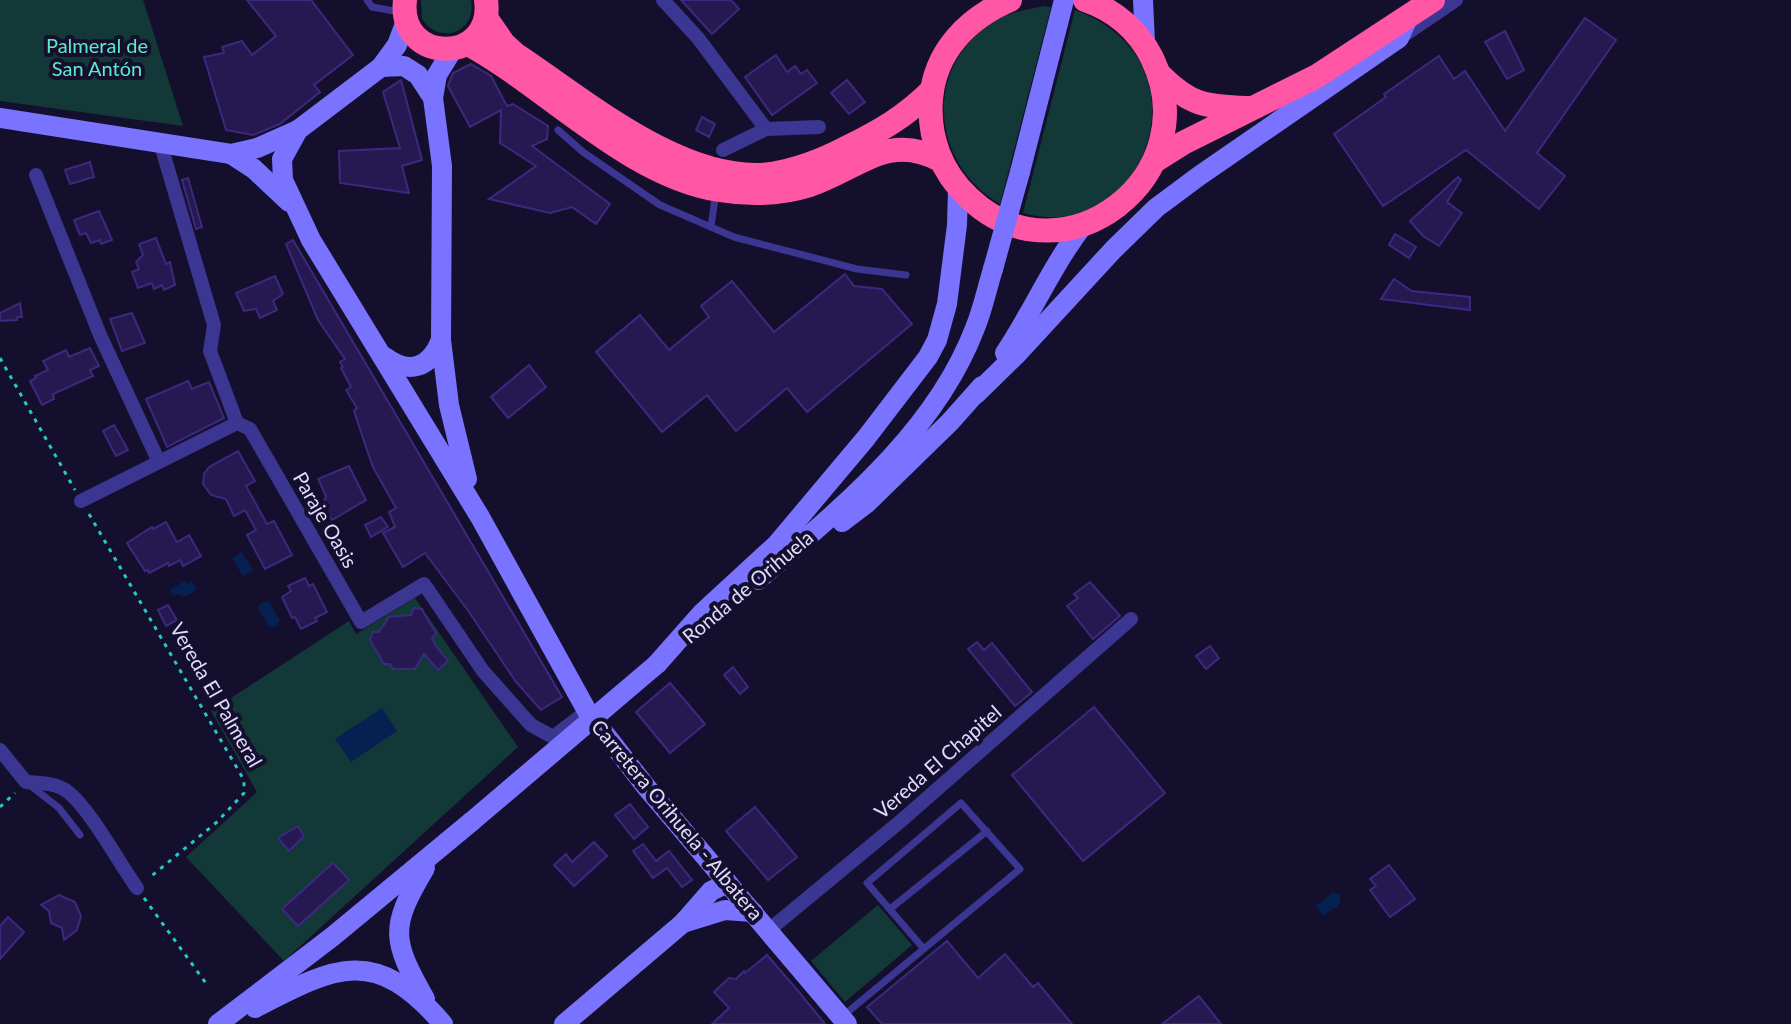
<svg xmlns="http://www.w3.org/2000/svg" width="1791" height="1024" font-family="Lato,sans-serif">
<style>
.green{fill:#123938}
.water{fill:#062051}
.building{fill:#261951;stroke:#3c297f;stroke-width:2}
.lines{fill:none;stroke-linecap:round;stroke-linejoin:round}
.path{stroke:#25cac3;stroke-width:3;stroke-dasharray:4 6;stroke-linecap:butt}
.lane{stroke:#3b3691;stroke-width:7}
.street{stroke:#3b3691;stroke-width:14}
.secondary{stroke:#7973ff;stroke-width:20}
.highway{stroke:#ff57a5;stroke-width:24}
.secondary-bridge{stroke:#7973ff;stroke-width:20}
.labels{text-anchor:middle;stroke-width:8;stroke-linejoin:round;paint-order:stroke}
.park-label{font-size:20px;fill:#5cebca;stroke:#150f2e}
.street-label{font-size:20px;fill:#e1dcff;stroke:#150f2e}
</style>
<rect width="100%" height="100%" fill="#150f2e"/>
<g class="green">
<polygon points="0,0 143,0 183,126 0,101"/>
<path d="M421,0h50c6,32 -31,46 -49,19z"/>
<path d="M1044,6l7,1 -51,197c-69,-40 -77,-135 -9,-181 16,-10 34,-13 53,-17z"/>
<path d="M1075,10c140,51 69,238 -52,203z"/>
<polygon points="415,598 518,747 284,961 186,857 257,792 211,711 349,621 356,634"/>
<polygon points="878,905 912,945 845,1002 811,961"/>
</g>
<g class="water">
<polygon points="242,552 253,570 243,576 232,558"/>
<polygon points="185,581 187,584 192,581 197,590 185,597 178,594 173,596 170,590"/>
<polygon points="268,600 280,620 275,627 269,627 257,606"/>
<polygon points="382,708 397,731 351,762 335,739"/>
<polygon points="1333,892 1339,894 1341,901 1337,908 1333,908 1324,916 1316,906"/>
</g>
<g class="building">
<polygon points="247,0 311,0 353,55 314,85 320,92 280,124 253,135 226,130 204,57 224,53 222,47 242,41 252,55 276,36"/>
<polygon points="681,0 731,0 739,9 712,34"/>
<polygon points="1585,18 1616,40 1537,153 1565,176 1539,209 1466,150 1383,206 1334,134 1386,97 1384,94 1439,56 1454,79 1465,71 1505,131"/>
<polygon points="1505,31 1524,70 1507,79 1485,42"/>
<polygon points="776,55 787,72 795,66 801,74 807,70 817,83 772,115 745,77"/>
<polygon points="471,64 491,76 507,106 513,104 548,126 547,139 532,146 610,204 596,224 572,207 550,213 489,199 536,166 500,143 501,110 470,127 448,86 453,73"/>
<polygon points="401,80 422,160 402,166 409,193 340,183 339,151 400,148 383,92"/>
<polygon points="847,80 865,102 849,114 831,93"/>
<polygon points="702,117 715,124 709,137 696,130"/>
<polygon points="90,162 94,177 70,184 65,170"/>
<polygon points="1458,177 1461,180 1447,202 1462,213 1439,246 1423,236 1410,221"/>
<polygon points="188,178 202,227 196,229 182,180"/>
<polygon points="99,211 112,240 101,244 100,240 91,243 86,233 80,235 74,220"/>
<polygon points="1395,234 1416,247 1409,258 1389,245"/>
<polygon points="156,238 166,264 170,262 175,285 164,290 162,285 154,289 152,283 138,288 132,272 139,269 136,262 143,255 139,244"/>
<polygon points="293,240 562,697 541,710 516,682 469,612 425,553 403,567 383,533 395,527 389,512 396,508 373,467 367,450 354,411 357,408 346,390 351,387 341,368 343,367 340,362 345,359 318,320 286,244"/>
<polygon points="845,274 854,286 882,289 912,324 807,412 787,388 736,431 707,395 662,432 596,352 640,315 669,350 709,317 701,306 732,281 774,332"/>
<polygon points="275,276 283,294 273,301 277,310 260,318 256,309 244,311 236,293"/>
<polygon points="1394,279 1412,291 1470,297 1470,310 1381,299"/>
<polygon points="20,303 22,317 17,317 17,320 0,321 0,313"/>
<polygon points="132,313 145,343 122,351 110,319"/>
<polygon points="90,348 99,366 90,370 93,376 53,394 54,399 42,405 30,381 36,378 35,376 48,370 43,361 66,350 69,357"/>
<polygon points="529,365 546,387 508,418 491,397"/>
<polygon points="188,381 192,389 209,382 224,418 167,447 146,399"/>
<polygon points="114,425 128,450 116,456 103,431"/>
<polygon points="238,451 255,481 246,486 267,524 274,521 292,555 265,569 247,535 256,530 245,510 234,516 226,499 211,495 203,484 204,474 209,467"/>
<polygon points="349,466 366,500 332,520 328,512 322,510 326,496 318,479"/>
<polygon points="381,517 388,527 371,537 365,525"/>
<polygon points="166,522 177,542 189,535 201,556 183,566 180,560 169,566 168,563 149,573 148,570 145,571 127,543 152,527 153,529"/>
<polygon points="305,578 309,586 313,584 327,612 315,618 317,621 301,629 295,617 292,618 282,597 291,591 288,586"/>
<polygon points="1090,582 1120,616 1093,639 1067,606 1078,598 1074,594"/>
<polygon points="168,605 177,620 166,626 158,610"/>
<polygon points="414,608 422,609 424,613 436,633 432,638 435,645 448,661 438,670 424,654 415,669 393,669 390,664 384,664 370,640 373,632 379,632 389,617 411,615"/>
<polygon points="977,642 984,650 992,643 1032,692 1015,706 968,649"/>
<polygon points="1210,646 1219,658 1206,669 1196,656"/>
<polygon points="733,667 748,687 740,694 724,675"/>
<polygon points="670,683 705,724 670,753 636,712"/>
<polygon points="1094,707 1165,793 1083,861 1012,775"/>
<polygon points="630,804 648,827 634,839 615,815"/>
<polygon points="755,807 797,857 768,880 726,831"/>
<polygon points="298,826 304,836 289,851 278,838"/>
<polygon points="594,842 607,856 574,886 554,865 566,854 572,862"/>
<polygon points="643,844 656,861 669,851 692,880 682,887 667,868 653,878 633,851"/>
<polygon points="333,863 349,880 298,926 282,909"/>
<polygon points="1389,865 1415,899 1390,917 1370,890 1376,886 1370,879"/>
<polygon points="59,895 75,902 81,916 77,930 64,940 62,928 51,923 49,911 41,905"/>
<polygon points="8,917 24,932 0,959 0,926"/>
<polygon points="947,941 978,978 1005,954 1033,987 1038,983 1072,1024 882,1024 867,1007"/>
<polygon points="767,955 799,992 825,1024 712,1024 729,1008 714,992 729,978 736,979 744,971 745,973"/>
<polygon points="1199,996 1221,1024 1162,1024"/>
</g>
<g class="lines">
<g class="path">
<polyline points="0,358 75,490"/>
<polyline points="89,514 244,780 244,793 217,822 149,878"/>
<polyline points="0,807 15,793"/>
<polyline points="144,898 208,986"/>
</g>
<g class="lane">
<polyline points="367,0 372,7 400,12"/>
<polyline points="558,130 583,152 660,205 734,237 857,269 906,275"/>
<polyline points="711,226 716,192"/>
<polyline points="31,786 59,808 80,835"/>
<polyline points="890,909 987,831"/>
<polyline points="843,1016 1020,869 961,803 867,883 924,949"/>
</g>
<g class="street">
<polyline points="663,0 698,38 766,129"/>
<polyline points="1400,38 1456,0"/>
<polyline points="160,142 214,325 210,351 237,423 250,429 361,622 424,584 483,671 531,725 553,737 587,711"/>
<polyline points="723,150 766,129 819,127"/>
<polyline points="36,175 100,335 159,462"/>
<polyline points="81,501 237,423"/>
<path d="M0,750l26,32c14,1 31,1 42,10 22,17 51,71 69,96"/>
<polyline points="769,930 902,820 1131,619"/>
</g>
<g class="secondary">
<polyline points="1143,0 1145,43"/>
<polyline points="406,21 397,45 381,67 298,130 282,159 283,180 311,240 480,517 587,711 647,788 847,1024"/>
<polyline points="381,67 404,66 418,75 433,98 442,166 441,340 449,405 467,479"/>
<polyline points="433,98 437,75 453,49"/>
<polyline points="0,118 231,154 257,148 298,130"/>
<polyline points="231,154 254,169 289,202"/>
<polyline points="1020,172 1064,0"/>
<path d="M1005,353c28,-42 48,-89 79,-129"/>
<path d="M385,357c24,18 45,11 56,-17"/>
<polyline points="976,394 1018,353 1113,250 1156,208 1199,176 1399,38 1408,18"/>
<polyline points="842,522 867,503 950,422 982,386"/>
<path d="M758,580c83,-72 177,-147 217,-252 8,-19 12,-40 18,-59"/>
<polyline points="657,664 703,612 777,544 866,438 928,357 937,340 947,304 957,225 958,188"/>
<path d="M425,868c-36,60 -33,72 0,131"/>
<polyline points="683,923 725,910 753,912"/>
<path d="M255,1008c81,-42 120,-63 188,16"/>
<polyline points="218,1024 332,937 471,822"/>
<polyline points="564,1024 683,923 711,891 728,883"/>
</g>
<g class="highway">
<path d="M405,0c-8,65 90,65 81,0"/>
<path d="M1010,0c-42,18 -75,51 -79,99 -3,38 10,73 38,99 95,90 240,-23 183,-140 -14,-28 -38,-48 -67,-58"/>
<path d="M486,18l18,26 11,10c70,46 168,131 256,120 26,-4 52,-14 75,-26 34,-17 59,-31 86,-58"/>
<path d="M468,44c79,43 161,132 251,146 30,5 62,4 91,-5 49,-17 78,-53 130,-25"/>
<path d="M1161,76c29,29 45,31 86,32"/>
<polyline points="1156,160 1183,143 1317,76 1433,0"/>
</g>
<g class="secondary-bridge">
<polyline points="993,269 1020,172"/>
<polyline points="471,822 657,664"/>
</g>
</g>
<g class="labels">
<g class="park-label">
<text x="97" y="53">Palmeral de<tspan x="97" dy="23">San Antón</tspan></text>
</g>
<g class="street-label">
<text transform="translate(325 520) rotate(60)" y="7">Paraje Oasis</text>
<text transform="translate(748 587) rotate(-40)" y="7">Ronda de Orihuela</text>
<text transform="translate(216 695) rotate(60)" y="7">Vereda El Palmeral</text>
<text transform="translate(938 762) rotate(-41)" y="7">Vereda El Chapitel</text>
<text transform="translate(677 820) rotate(50)" y="7">Carretera Orihuela - Albatera</text>
</g>
</g>
</svg>
